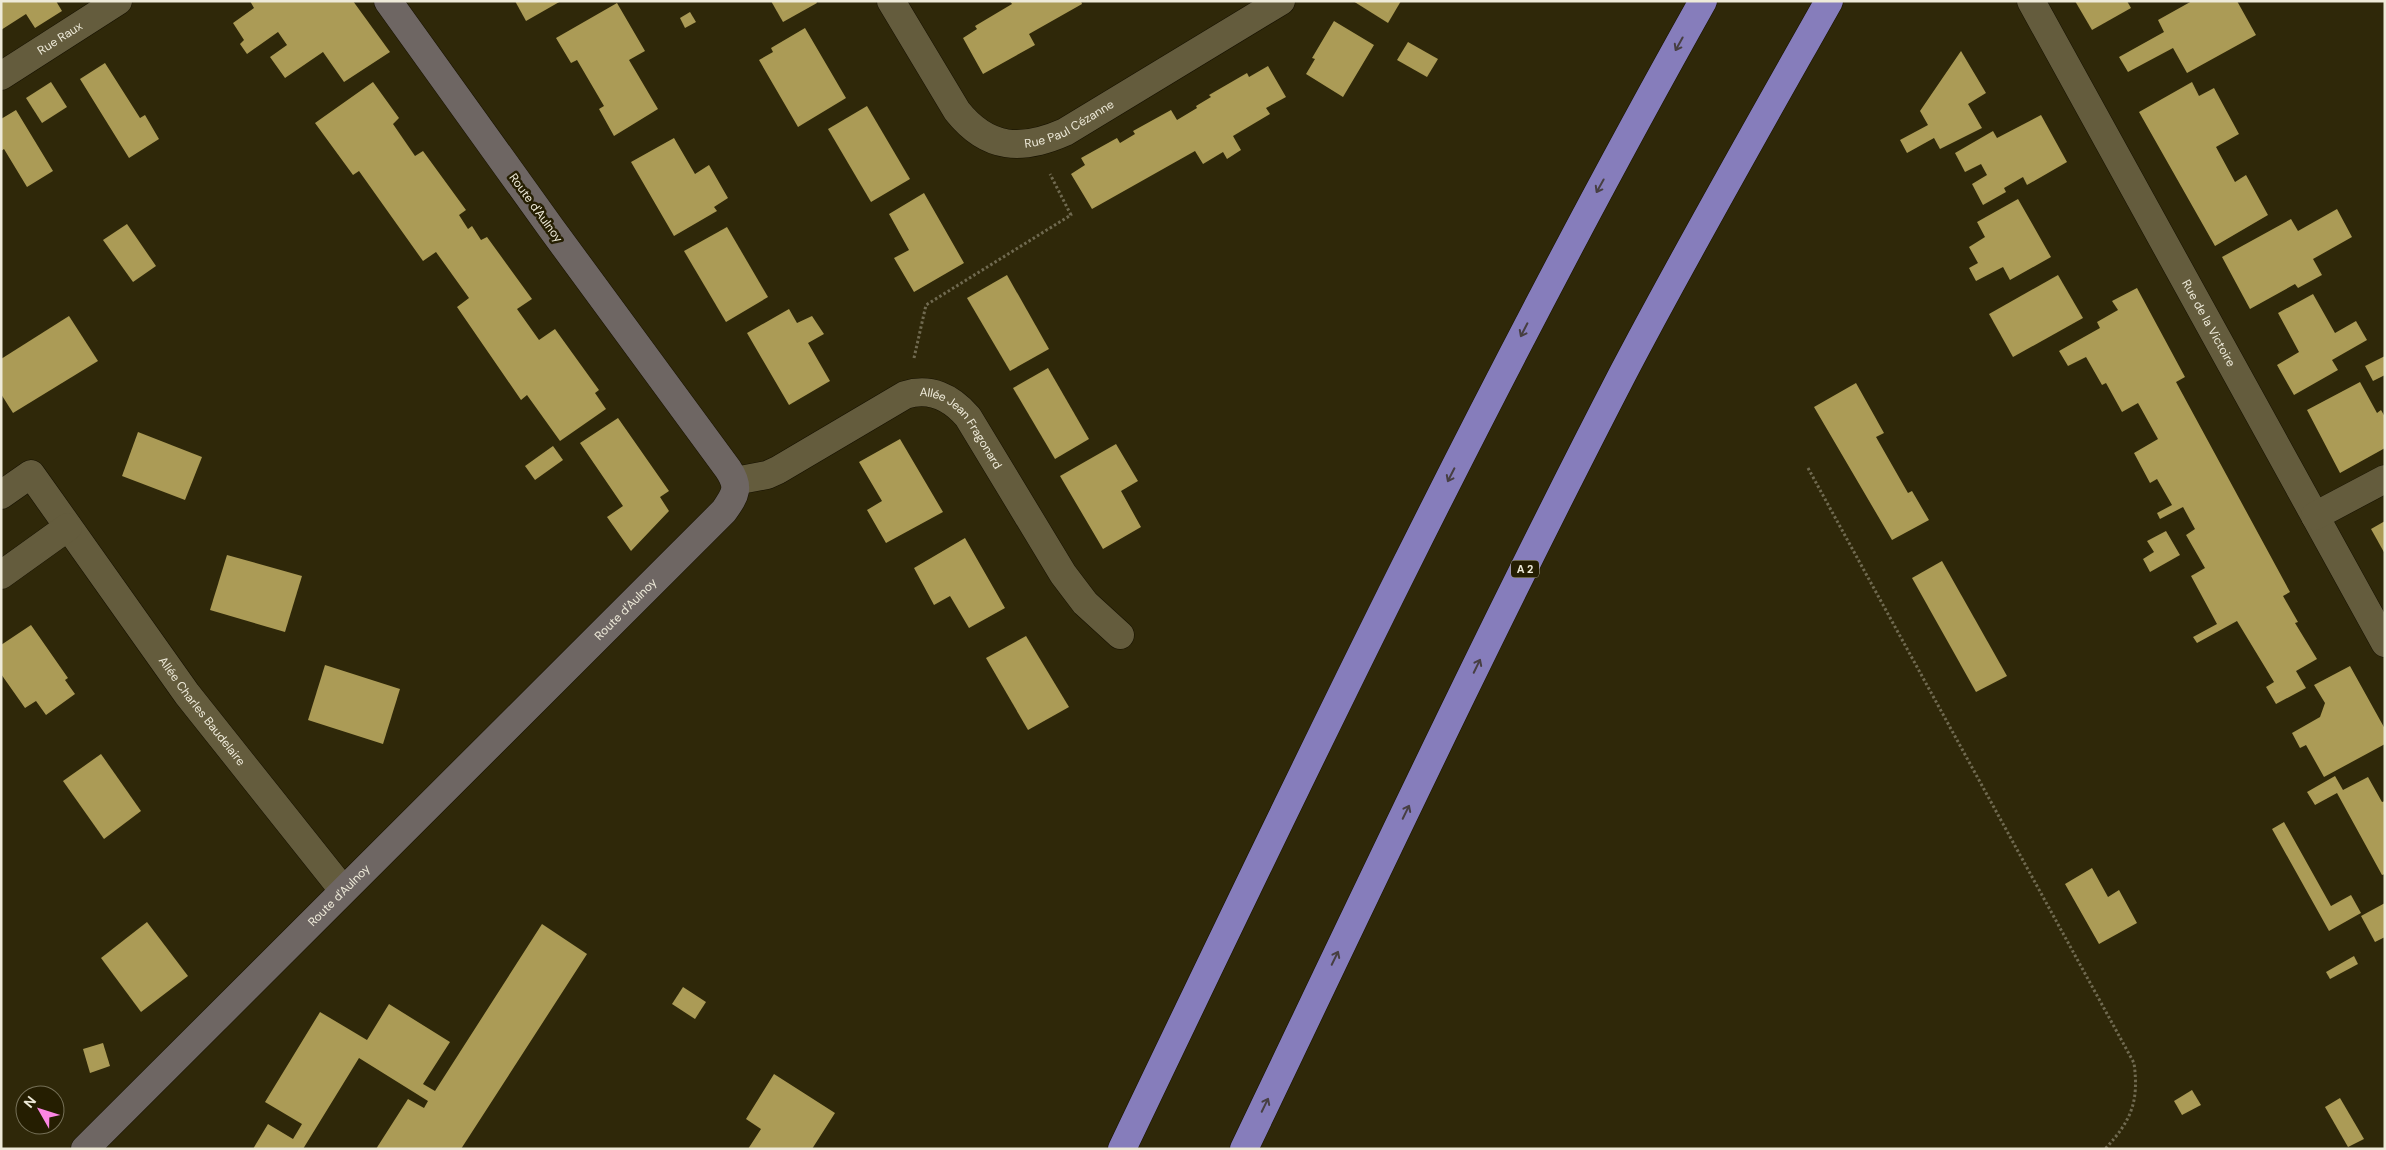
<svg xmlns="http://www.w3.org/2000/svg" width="2386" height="1150" font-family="'DM Sans',sans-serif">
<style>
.building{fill:#ab9b56}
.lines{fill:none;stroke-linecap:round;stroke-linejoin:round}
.street-casing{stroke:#161100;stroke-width:29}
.secondary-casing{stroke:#161100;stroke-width:29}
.highway-casing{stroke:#161100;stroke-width:29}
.path{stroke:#706a50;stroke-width:3;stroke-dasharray:2.5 2.5;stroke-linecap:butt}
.street{stroke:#645c3d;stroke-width:28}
.secondary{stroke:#6e6663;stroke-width:28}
.highway{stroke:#867dbb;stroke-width:28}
.oneway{stroke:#473f42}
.labels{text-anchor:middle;stroke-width:5;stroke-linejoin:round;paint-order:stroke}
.shield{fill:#251e01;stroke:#b2ad98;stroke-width:1}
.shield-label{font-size:11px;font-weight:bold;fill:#eeead9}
.street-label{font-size:12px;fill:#eeead9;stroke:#251e01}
</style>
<rect width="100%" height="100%" fill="#2f2809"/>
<g class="building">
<polygon points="1,1 56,1 62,11 35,28 26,14 1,30"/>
<polygon points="250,1 353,1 390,52 344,82 323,52 285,78 270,57 287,45 278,32 247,54 240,44 244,40 233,23 254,8"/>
<polygon points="515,1 561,1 526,21"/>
<polygon points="771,1 816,1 817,3 783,22"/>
<polygon points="1010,1 1081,1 1082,4 1029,34 1035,45 983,74 963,38 977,29 975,26 1012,4"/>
<polygon points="1353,1 1401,1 1388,23"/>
<polygon points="2075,1 2127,1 2131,8 2092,30"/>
<polygon points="2192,1 2237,1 2256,35 2187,73 2173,48 2128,72 2119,57 2164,32 2158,20"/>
<polygon points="617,3 645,51 629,60 658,109 614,136 599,109 604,106 577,60 571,63 556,38"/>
<polygon points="690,12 696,22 685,28 680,18"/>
<polygon points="1334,21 1374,45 1343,97 1306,74 1315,59 1312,58"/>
<polygon points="805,28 846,98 798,127 759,60 773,52 771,48"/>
<polygon points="1408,42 1438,59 1427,77 1397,60"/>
<polygon points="1961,51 1986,93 1968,104 1982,128 1940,149 1934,138 1907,153 1900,140 1928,125 1920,111"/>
<polygon points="105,63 140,118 145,115 159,139 129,158 80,79"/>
<polygon points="1268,66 1286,97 1266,108 1270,114 1233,136 1241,150 1227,159 1223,152 1203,164 1195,151 1092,209 1071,174 1085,165 1081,158 1117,138 1120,143 1135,134 1133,131 1171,110 1177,120 1197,108 1196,106 1211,97 1209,95 1247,73 1249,77"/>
<polygon points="51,82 67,107 42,123 26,98"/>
<polygon points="373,82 399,118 393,124 415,156 423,151 466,210 459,215 468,229 472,226 481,240 487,237 532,299 517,309 539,340 555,329 599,390 595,393 606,409 560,441 527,395 521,400 457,307 469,298 436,252 423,261 359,171 353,175 315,123"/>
<polygon points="2192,82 2199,96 2214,88 2239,134 2216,147 2235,182 2246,175 2268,215 2215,246 2139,112"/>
<polygon points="867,106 910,179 871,202 828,129"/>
<polygon points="16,110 53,171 27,187 4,149 1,151 1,119"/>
<polygon points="2041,115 2067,162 2027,185 2023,177 2004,188 2006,192 1983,205 1972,184 1987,175 1981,164 1965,172 1955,153 1993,131 1997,138"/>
<polygon points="674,138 695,174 709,165 728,198 714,207 717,211 674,236 631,162"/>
<polygon points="924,193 964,263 914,292 894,258 909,250 889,214"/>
<polygon points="2018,199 2051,257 2010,280 2003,267 1976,281 1969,268 1978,263 1969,247 1985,237 1977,222"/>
<polygon points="2337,209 2352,237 2313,259 2322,275 2298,288 2295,284 2250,309 2222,257 2291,219 2298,231"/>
<polygon points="127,224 156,266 133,282 103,240"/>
<polygon points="727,227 768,297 726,322 684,251"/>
<polygon points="1007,275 1049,349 1010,371 967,298"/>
<polygon points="2058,275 2083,318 2013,357 1989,314"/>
<polygon points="2137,288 2185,377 2176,382 2290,592 2283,596 2298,622 2295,623 2317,659 2296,671 2306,688 2276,704 2266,687 2274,682 2237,621 2197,643 2193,637 2217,624 2191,576 2205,568 2186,535 2195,529 2183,507 2160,519 2157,513 2172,505 2157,479 2150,483 2134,453 2158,439 2138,403 2122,412 2106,383 2102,385 2086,357 2068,366 2059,351 2100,328 2097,322 2118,310 2112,301"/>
<polygon points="2313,294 2335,333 2356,321 2367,340 2332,360 2338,370 2294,395 2277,365 2299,352 2278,313"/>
<polygon points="789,309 797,323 812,316 824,334 808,343 830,381 789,405 747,333"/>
<polygon points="69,316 98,361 13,413 1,394 1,359"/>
<polygon points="2385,356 2385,375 2373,381 2365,366"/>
<polygon points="1048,368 1089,439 1055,459 1013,388"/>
<polygon points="2360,382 2377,413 2381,410 2385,417 2385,448 2340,473 2307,410"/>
<polygon points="1856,383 1884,433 1876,437 1908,493 1912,491 1929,520 1892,540 1814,407"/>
<polygon points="618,418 669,491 660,497 669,511 631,551 607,517 623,506 580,443"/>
<polygon points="138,432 202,457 185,500 122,476"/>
<polygon points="900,439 943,512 886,543 867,510 882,501 859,462"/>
<polygon points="1116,444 1138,481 1121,491 1141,527 1103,549 1060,476"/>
<polygon points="553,446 563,460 535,480 525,466"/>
<polygon points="2385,521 2385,554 2371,529"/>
<polygon points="2166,531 2180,555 2150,572 2143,559 2154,552 2147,541"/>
<polygon points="965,538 1005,608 969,628 950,596 934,605 914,568"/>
<polygon points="227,555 302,576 285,632 210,610"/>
<polygon points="1942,561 2007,676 1976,692 1912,578"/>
<polygon points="31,625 68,678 65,680 75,694 46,715 36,701 25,708 1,674 1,645"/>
<polygon points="1026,636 1069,707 1028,730 986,658"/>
<polygon points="325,665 400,689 383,744 308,720"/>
<polygon points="2350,666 2385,729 2385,744 2324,777 2306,745 2300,748 2292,733 2320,717 2325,703 2314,685"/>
<polygon points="101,754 141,811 104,839 63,781"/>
<polygon points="2335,776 2343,790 2368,777 2382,802 2385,801 2385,874 2382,875 2337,793 2315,805 2307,792"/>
<polygon points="2284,822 2331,906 2351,895 2361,913 2329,931 2272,829"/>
<polygon points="2092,868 2108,897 2119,890 2137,923 2099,944 2065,884"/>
<polygon points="2385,903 2385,937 2375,942 2361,916"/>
<polygon points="147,922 188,976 141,1012 101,958"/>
<polygon points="542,924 587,954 461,1149 376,1149 408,1099 424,1108 428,1101 359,1058 303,1149 253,1149 268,1124 293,1139 302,1124 265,1102 320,1012 367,1040 389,1004 450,1042 423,1084 435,1091"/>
<polygon points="2354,956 2358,964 2330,979 2326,972"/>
<polygon points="683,987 706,1002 695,1019 672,1004"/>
<polygon points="103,1043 110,1066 90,1073 83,1049"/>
<polygon points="774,1074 835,1113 812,1149 748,1149 761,1129 746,1119"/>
<polygon points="2192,1090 2201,1105 2182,1115 2174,1101"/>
<polygon points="2340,1098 2364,1139 2348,1147 2325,1107"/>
</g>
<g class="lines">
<g class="street-casing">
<g id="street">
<path id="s1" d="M891,1l66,110c31,39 65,40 108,21l216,-131"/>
<path id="s2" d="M2031,1l354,642"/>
<path id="s3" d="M1,76l117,-75"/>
<path id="s4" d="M735,481l32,-6 11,-5 127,-75c25,-8 46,2 63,22l95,157 22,29 35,32"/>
<path id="s5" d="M1,495l30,-21 156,220 156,196"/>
<polyline points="2315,516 2385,479"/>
<polyline points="1,575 68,527"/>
</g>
</g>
<g class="secondary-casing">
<g id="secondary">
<path id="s6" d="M85,1149l639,-638c12,-17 16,-24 4,-42l-177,-241 -163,-227"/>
</g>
</g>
<g class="highway-casing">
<g id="highway">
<path d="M1122,1149c185,-387 371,-774 581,-1148"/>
<path d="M1244,1149c124,-259 246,-519 378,-774 66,-126 137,-250 207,-374"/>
</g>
</g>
<g class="path">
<polyline points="914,358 926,305 1071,215 1050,174"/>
<path d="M1808,468l326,595c5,38 -2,57 -29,86"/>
</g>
<use href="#street" class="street"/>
<use href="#secondary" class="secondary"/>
<use href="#highway" class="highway"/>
</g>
<defs><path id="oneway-shaft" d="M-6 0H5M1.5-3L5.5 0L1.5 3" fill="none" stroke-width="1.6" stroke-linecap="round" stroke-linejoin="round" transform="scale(1.25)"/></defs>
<g class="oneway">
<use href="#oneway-shaft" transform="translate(1679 44) rotate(119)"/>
<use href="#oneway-shaft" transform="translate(1600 186) rotate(119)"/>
<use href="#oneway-shaft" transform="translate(1524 330) rotate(117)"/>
<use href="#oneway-shaft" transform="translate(1451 475) rotate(117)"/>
<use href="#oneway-shaft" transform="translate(1477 666) rotate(-64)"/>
<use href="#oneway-shaft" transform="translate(1406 812) rotate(-64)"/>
<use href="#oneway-shaft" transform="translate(1335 958) rotate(-64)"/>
<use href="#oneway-shaft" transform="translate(1265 1105) rotate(-64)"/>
</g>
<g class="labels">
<rect class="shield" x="1511" y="560.5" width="28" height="17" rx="4"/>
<g class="shield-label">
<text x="1525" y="573">A 2</text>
</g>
<g class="street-label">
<text dy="4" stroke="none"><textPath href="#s3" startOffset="70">Rue Raux</textPath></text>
<text dy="4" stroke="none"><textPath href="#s1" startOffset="256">Rue Paul Cézanne</textPath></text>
<text transform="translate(536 208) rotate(54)" y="4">Route d'Aulnoy</text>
<text dy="4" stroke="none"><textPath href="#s2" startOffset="368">Rue de la Victoire</textPath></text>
<text dy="4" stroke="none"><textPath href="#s4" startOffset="265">Allée Jean Fragonard</textPath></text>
<text dy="4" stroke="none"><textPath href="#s6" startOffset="764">Route d'Aulnoy</textPath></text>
<text dy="4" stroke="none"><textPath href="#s5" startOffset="329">Allée Charles Baudelaire</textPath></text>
<text dy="4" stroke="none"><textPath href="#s6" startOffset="359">Route d'Aulnoy</textPath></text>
</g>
</g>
<rect width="2386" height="1150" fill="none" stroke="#eeead9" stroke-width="5"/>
<g transform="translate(40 1110) rotate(309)"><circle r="24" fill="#251e01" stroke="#757057"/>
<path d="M0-4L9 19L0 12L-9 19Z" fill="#fc86e4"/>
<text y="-8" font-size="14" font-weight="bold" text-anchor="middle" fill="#eeead9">N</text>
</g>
</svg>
